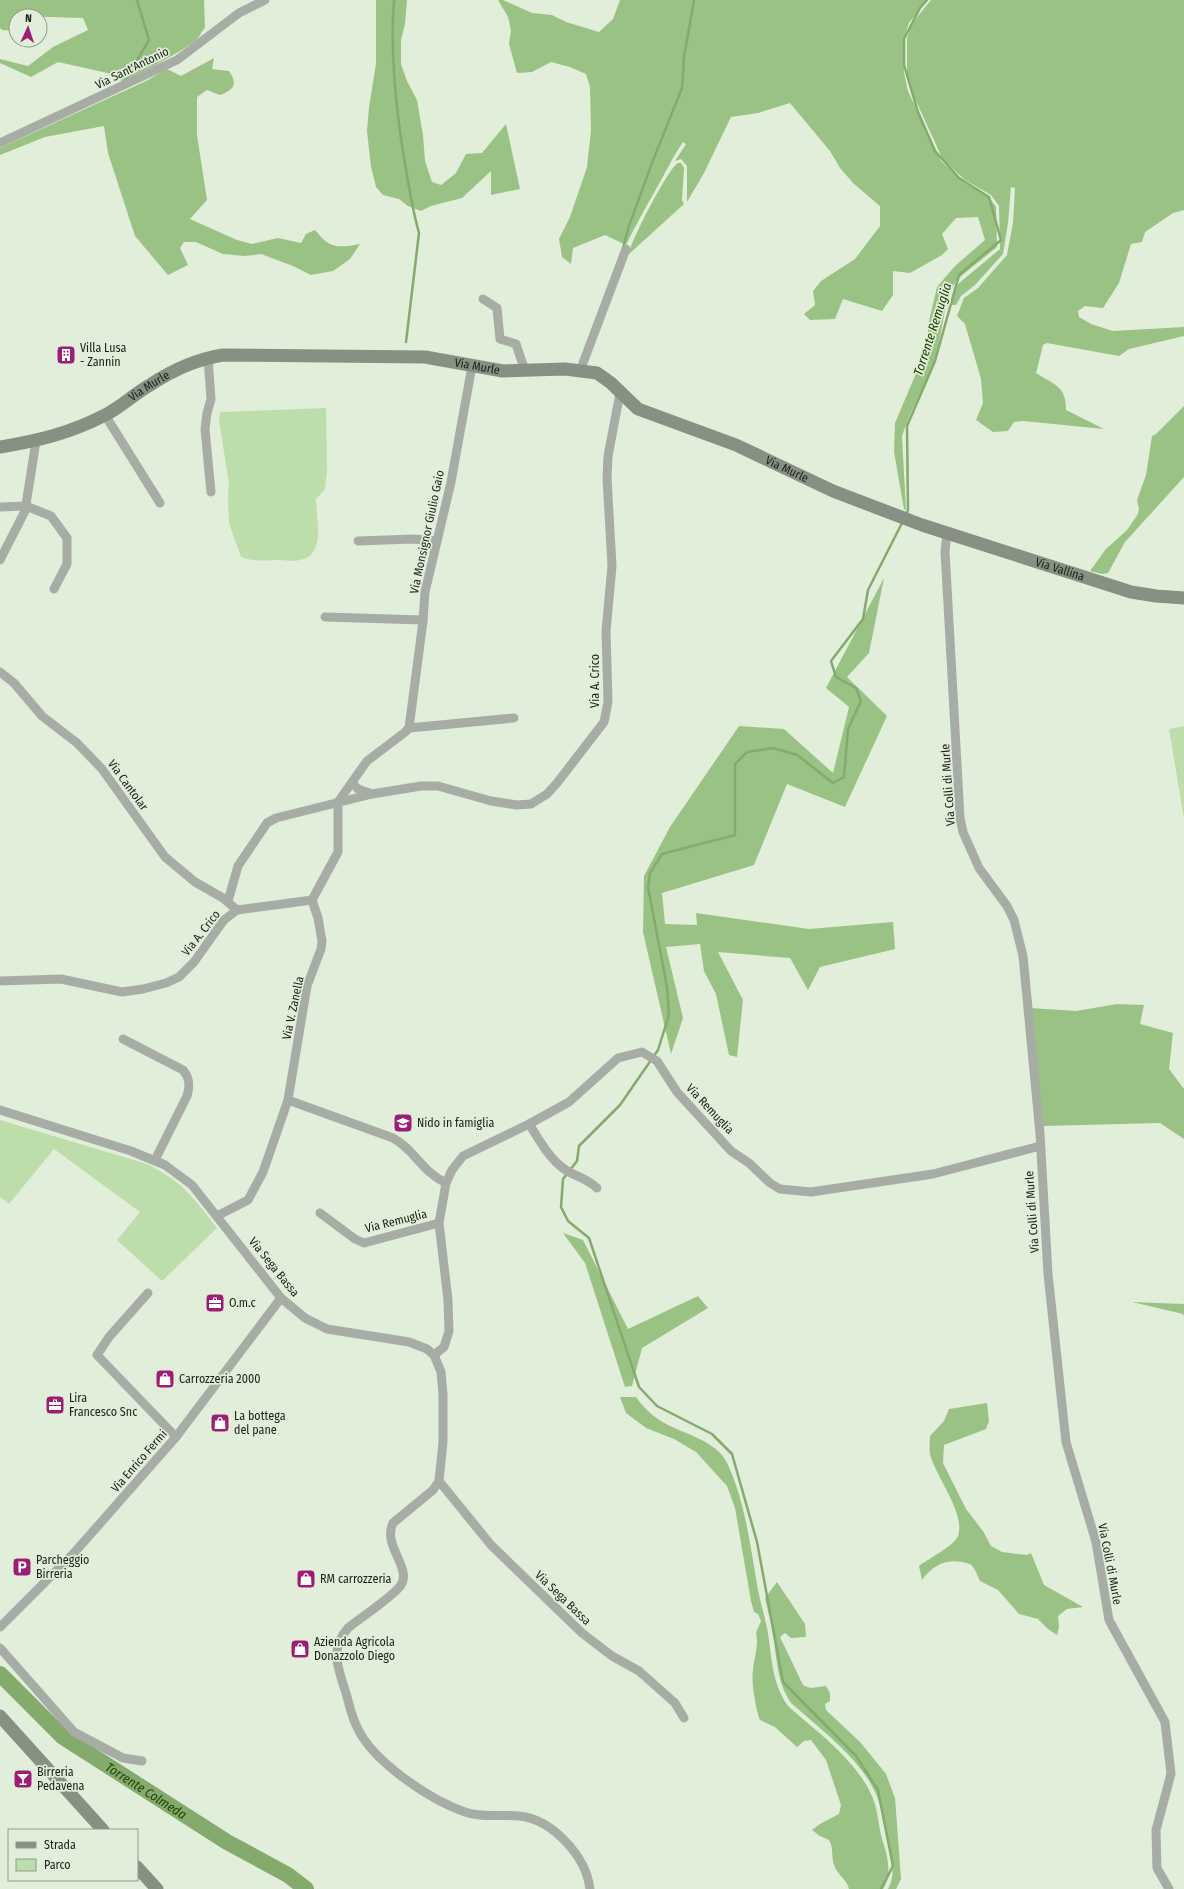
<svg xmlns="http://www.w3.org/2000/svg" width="1184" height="1889" font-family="'Fira Sans Condensed',sans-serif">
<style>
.green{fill:#bddeab}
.forest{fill:#9bc285}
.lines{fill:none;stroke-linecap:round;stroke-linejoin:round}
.stream{stroke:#84aa6e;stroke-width:2.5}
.river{stroke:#84aa6e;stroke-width:16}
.minor{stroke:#a7ada5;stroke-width:9}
.secondary{stroke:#879083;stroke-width:13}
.labels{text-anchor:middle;stroke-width:3.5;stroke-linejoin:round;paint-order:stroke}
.street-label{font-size:12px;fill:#1c2019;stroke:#e1eeda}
.poi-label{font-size:12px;fill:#1c2019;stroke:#e1eeda;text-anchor:start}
.water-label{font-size:13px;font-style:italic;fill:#204300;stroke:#e1eeda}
</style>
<rect width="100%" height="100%" fill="#e1eeda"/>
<g class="green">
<path d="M326,408l1,63 -2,18 -9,10c0,16 8,48 -8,58 -8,5 -19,4 -28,3 -13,0 -27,2 -39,-3l-12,-34 -1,-26 1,-12 -10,-66 1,-7z"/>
<polygon points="1184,726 1184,819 1169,729"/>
<path d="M0,1120l147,44c36,18 46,33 70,64l-55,53 -45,-41 23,-28 -86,-63 -45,55 -9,-7z"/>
</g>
<g class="forest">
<path d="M0,0h204l1,28c-4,3 -4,8 -9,12 -23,17 -48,29 -74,41l-10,-7 -54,-12 -27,15 -31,-14v-4l28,7 25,-19 35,-17 -5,-12 -67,-2v15l-14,-1 -2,-2z"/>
<polygon points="376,0 407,0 405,24 401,40 401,64 407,81 417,100 423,135 425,161 432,182 441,185 456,173 466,154 482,153 506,124 520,189 491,195 491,171 462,198 431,206 421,211 408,206 399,199 383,195 376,187 371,167 367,131 369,107 376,64"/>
<path d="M498,0h5l29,13 20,2 14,7 33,10 14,-13 7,-19h307l-18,23 -5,16v34l4,18 33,70 22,21 26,15 7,10 1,37v3c-8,7 -39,30 -42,36 -12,21 -12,46 -18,68 -8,30 -26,56 -35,85l4,74 -2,-1 -10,-57 1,-29 31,-73 3,-29 8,-34 18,-21 30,-26 -7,-23 -22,1 -14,16 6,15 -6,6 -32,18 -17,-2v24l-11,16 -39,-12 -8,20 -25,1 -6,-6 11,-9 -2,-14 8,-10 34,-22 25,-33v-20l-26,-22 -14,-16 -10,-17 -40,-48 -32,10 -27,4 -27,56 -17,29v-36l-6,-7 -6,2 11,-17 -3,-2c-11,16 -18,32 -28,49 -10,18 -20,35 -29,54l-21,-10 -32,13 -2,16 -9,-7 -3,-18 11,-22 17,-50 4,-37 -1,-43 -4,-13 -16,-7 -19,-5 -19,10 -15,1 -8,-29 2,-14 -3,-13z"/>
<path d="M931,0h253v210l-11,3 -28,19 -3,10 -11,2 -12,39 -16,25 -18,-2 -7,5 1,6 12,7 22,7 71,-4v9l-55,13 -10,7 -72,-13 -4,2 -7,28c18,12 30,12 30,37l38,19 -81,-8 -9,1 -6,9 -15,1 -17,-12 7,-17 -2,-24 -16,-55 -8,-8 7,-18 14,-10 29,-33 6,-32 2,-35 -4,-1 -3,36 -5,31 -28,31 -14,11 -5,9h-6l8,-21 42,-35 -1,-43 -8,-11 -26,-15 -22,-20 -32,-70 -4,-17v-34l4,-14z"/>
<path d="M214,58l-2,11 17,2c9,13 5,19 -9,24l-13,-5 -10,7v38l10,65 -17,19 47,21 15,4 26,-6 23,5 5,-9 9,-4c15,19 22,18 45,14l-10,15 -17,12 -22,4 -18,-9 -32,-12 -16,2 -22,-2 -27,-12h-12l-4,6 8,17 -20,10 -33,-39 -27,-83 -4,-27 -59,11 -45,18v-7l146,-67 21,-12 14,7z"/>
<path d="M678,163h3l3,5 -2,32 2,4 -55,50c1,-12 40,-87 49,-91z"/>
<polygon points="1184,406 1184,477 1125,542 1108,573 1102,574 1090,571 1106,549 1127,530 1138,514 1139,509 1137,500 1146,475 1152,436 1156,434"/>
<polygon points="884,578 869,653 847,677 887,716 845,807 787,784 754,865 662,893 665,924 697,925 696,913 809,929 893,922 895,949 820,967 808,990 790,958 718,952 743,1000 737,1057 729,1055 716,994 704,971 700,944 666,947 683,1018 671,1054 643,932 644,876 670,827 739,726 784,729 833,773 849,707 826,688"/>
<polygon points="1117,1004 1144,1005 1140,1024 1173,1033 1169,1069 1184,1089 1184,1139 1160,1123 1043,1126 1031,1008 1076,1011"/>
<polygon points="563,1233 583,1240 628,1329 698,1296 708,1308 642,1348 632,1386 625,1387 585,1263"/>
<polygon points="1132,1302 1184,1304 1184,1316 1183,1314"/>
<path d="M620,1397h16c9,13 20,22 34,29 17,8 47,17 56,35 18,35 24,83 31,123 2,14 7,29 10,44 5,27 4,54 21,78 28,25 67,53 83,88 7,14 7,30 11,45 5,15 11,35 1,50h-34c-2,-10 -12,-14 -15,-24 -3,-9 0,-17 -5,-25l-9,-4 -8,-6 8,-6 19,-10 2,-9 -15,-45 -15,-20 -7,1 -7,6 -22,-20 -15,-7c-4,-10 -9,-38 -7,-50 1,-13 6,-24 3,-37l5,-12 -3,-7 -4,-2 -3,-11 -16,-93 -8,-22 -31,-34 -22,-13 -28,-11 -20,-15z"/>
<path d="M987,1403l2,18 -3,8 -42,16 -1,18 23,46 17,22 8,15 11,6 25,3 4,-2 13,32 39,22 -16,2 -9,7 1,11 -2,8 -9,-6 -10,-10 -19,-5 -21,-24 -18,-9c-2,-4 -4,-10 -7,-14 -2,-4 -7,-4 -11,-5 -17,-3 -30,4 -40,18l-3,-14c9,-7 35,-20 39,-30 8,-23 -23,-60 -28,-82 -1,-6 0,-12 0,-18l14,-15 5,-12z"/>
<path d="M777,1582l28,42 1,13 -15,1 -6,-5 -5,4 23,48c9,5 13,2 23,1l4,7v8l-5,3 1,6 35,33 25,31 9,24 6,81 -5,10h-8c9,-16 3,-35 -1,-51 -4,-15 -5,-30 -11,-44 -15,-35 -57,-66 -85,-91 -13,-19 -14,-40 -17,-62 -2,-15 -6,-29 -9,-43z"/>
</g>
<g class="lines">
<g class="stream">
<path d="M394,0c-4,49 1,98 8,146 5,29 9,59 17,87l-13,109"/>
<polyline points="126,79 149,40 137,0"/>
<polyline points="623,248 629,226 652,163 682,88 684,57 694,0"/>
<polyline points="906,514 908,510 907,426 935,361 959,275 1001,240 989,197 959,178 935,151 918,112 904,65 904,39 920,8 927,0"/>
<polyline points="570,1170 577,1161 579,1146 620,1105 658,1050 669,1015 667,987 648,887 650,873 662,854 735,835 735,764 747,752 773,748 797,755 833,783 844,777 848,729 861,701 856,688 836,677 831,661 863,619 868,590 902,523"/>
<polyline points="567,1174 563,1179 561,1207 568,1221 589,1238 639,1387 657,1406 712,1434 732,1454 757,1542 783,1682 856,1756 878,1790 893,1866 881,1889"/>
</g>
<path class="river" id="s1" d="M0,1674l63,63 164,105 61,33 18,14"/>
<g class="minor">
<polyline points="0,143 177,60 239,13 265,0"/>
<polyline points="483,299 497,308 500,339 516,344 525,371"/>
<polyline points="208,358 211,399 207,413 205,429 211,492"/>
<polyline points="580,371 626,249"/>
<polyline points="105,415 160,503"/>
<polyline points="0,507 26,506 51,516 67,538 67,564 54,589"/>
<polyline points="941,531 947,534 945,551 960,818 963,832 979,868 1007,906 1014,920 1023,956 1040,1134 1048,1274 1066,1442 1096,1542 1109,1620 1165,1722 1171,1774 1156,1830 1157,1868 1169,1889"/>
<polyline points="358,541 413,539 437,541"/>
<polyline points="0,560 25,511 36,441"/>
<polyline points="325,617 423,620"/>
<polyline points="0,672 14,683 42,716 77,743 102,769 165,857 195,882 223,898 237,910"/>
<polyline points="409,728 514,718"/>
<polyline points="372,794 421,786 438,786 491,801 517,805 531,804 547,794 557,783 604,722 608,702 606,631 612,566 607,478 608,456 620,393"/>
<polyline points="338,802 367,761 404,733 409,728 423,621 425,592 451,482 472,366"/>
<polyline points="312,900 338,852 338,802"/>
<polyline points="228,901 238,866 267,823 276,818 372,794 358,789 352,783"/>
<polyline points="0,981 61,979 122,992 143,989 166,983 179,977 194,962 224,920 237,910 312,900"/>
<path d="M123,1039l60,31c7,8 7,16 4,26l-32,64"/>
<path d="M288,1100l105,38c21,11 29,34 53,45"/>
<path d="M0,1110l131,41 34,14 27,20 89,113 24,20 22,11 82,13 18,7 7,6 7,17 2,23v47l-4,39 -6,9 -40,33c-11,22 19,45 8,62 -7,11 -41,33 -53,43 -18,21 -11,37 -3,62 4,12 6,26 12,37 15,34 73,73 108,85 17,6 35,2 54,4 33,3 67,40 71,73"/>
<path d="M529,1124c10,15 19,33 34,44 12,9 22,9 34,20"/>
<polyline points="320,1213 355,1239 364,1243 439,1223"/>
<polyline points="217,1216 248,1200 263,1172 288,1100 307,986 321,949 322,941 318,918 312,900"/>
<polyline points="148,1293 109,1337 97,1355 176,1437"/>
<polyline points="434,1355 444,1347 449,1331 448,1300 439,1223 446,1183 452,1170 463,1156 529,1124 569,1102 618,1058 642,1052 657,1061 677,1092 731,1151 749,1163 770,1183 780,1189 811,1192 933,1174 1040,1146"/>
<polyline points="439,1481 491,1545 582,1633 612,1656 639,1671 675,1703 684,1718"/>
<polyline points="0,1627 74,1553 176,1437 281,1298"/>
<polyline points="0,1648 74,1732 123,1758 142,1761"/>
</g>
<g class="secondary">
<path id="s2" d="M0,447c37,-6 71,-14 105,-32 16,-8 29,-21 45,-30 21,-14 48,-26 73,-30l202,2 78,14 62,-2 32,4 14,10 27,26 98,36 97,46 89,34 209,67 25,4 28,2"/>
<polyline points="0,1716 103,1830"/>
<polyline points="137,1867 157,1889"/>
</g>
</g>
<defs>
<g id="building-square" transform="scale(1)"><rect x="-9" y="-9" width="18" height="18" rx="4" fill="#9c1e74" stroke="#e1eeda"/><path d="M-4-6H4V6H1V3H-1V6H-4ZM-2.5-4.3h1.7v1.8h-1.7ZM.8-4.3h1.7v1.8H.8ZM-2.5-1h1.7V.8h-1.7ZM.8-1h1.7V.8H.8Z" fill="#fff"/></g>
<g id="school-square" transform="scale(1)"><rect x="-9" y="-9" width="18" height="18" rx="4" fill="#9c1e74" stroke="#e1eeda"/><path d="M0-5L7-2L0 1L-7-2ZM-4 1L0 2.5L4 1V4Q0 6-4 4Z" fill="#fff"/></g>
<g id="office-square" transform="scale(1)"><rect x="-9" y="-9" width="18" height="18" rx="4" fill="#9c1e74" stroke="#e1eeda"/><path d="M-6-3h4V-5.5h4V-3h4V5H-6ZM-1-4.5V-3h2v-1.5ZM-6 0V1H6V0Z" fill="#fff"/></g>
<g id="shop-square" transform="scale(1)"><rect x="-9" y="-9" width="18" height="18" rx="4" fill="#9c1e74" stroke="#e1eeda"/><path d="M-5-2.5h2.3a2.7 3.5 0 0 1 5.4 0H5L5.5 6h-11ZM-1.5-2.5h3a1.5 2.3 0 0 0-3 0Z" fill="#fff"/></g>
<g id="parking-square" transform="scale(1)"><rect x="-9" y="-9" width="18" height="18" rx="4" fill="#9c1e74" stroke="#e1eeda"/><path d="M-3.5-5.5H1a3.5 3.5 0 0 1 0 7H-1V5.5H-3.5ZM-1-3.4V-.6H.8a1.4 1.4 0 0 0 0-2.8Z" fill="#fff"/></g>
<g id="bar-square" transform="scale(1)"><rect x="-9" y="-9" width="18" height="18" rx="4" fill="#9c1e74" stroke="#e1eeda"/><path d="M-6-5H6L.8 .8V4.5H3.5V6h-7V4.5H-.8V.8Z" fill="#fff"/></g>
</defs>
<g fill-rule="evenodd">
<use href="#building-square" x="66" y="355"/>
<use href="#school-square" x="403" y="1123"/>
<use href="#office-square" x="215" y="1303"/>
<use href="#shop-square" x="165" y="1379"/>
<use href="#office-square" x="55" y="1405"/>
<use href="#shop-square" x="220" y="1423"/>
<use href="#parking-square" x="22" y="1567"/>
<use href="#shop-square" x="306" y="1579"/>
<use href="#shop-square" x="300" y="1649"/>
<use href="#bar-square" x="23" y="1779"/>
</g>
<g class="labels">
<g class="street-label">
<text transform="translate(132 68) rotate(-26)" y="4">Via Sant'Antonio</text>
<text dy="4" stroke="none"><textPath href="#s2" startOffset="499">Via Murle</textPath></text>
<text dy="4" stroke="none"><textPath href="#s2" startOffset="163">Via Murle</textPath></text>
<text dy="4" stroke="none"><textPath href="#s2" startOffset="835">Via Murle</textPath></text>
<text transform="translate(427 532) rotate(-78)" y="4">Via Monsignor Giulio Gaio</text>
<text dy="4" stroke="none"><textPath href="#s2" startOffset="1126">Via Vallina</textPath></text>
<text transform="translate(595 681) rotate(-90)" y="4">Via A. Crico</text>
<text transform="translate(128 785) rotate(54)" y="4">Via Cantolar</text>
<text transform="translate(948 785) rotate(-94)" y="4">Via Colli di Murle</text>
<text transform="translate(201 933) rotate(-52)" y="4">Via A. Crico</text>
<text transform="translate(293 1008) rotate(-78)" y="4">Via V. Zanella</text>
<text transform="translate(710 1109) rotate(47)" y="4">Via Remuglia</text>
<text transform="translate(1032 1212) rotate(-94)" y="4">Via Colli di Murle</text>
<text transform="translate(396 1221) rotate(-14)" y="4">Via Remuglia</text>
<text transform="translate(274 1267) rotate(51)" y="4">Via Sega Bassa</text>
<text transform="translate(139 1461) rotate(-49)" y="4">Via Enrico Fermi</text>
<text transform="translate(1110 1564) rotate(79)" y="4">Via Colli di Murle</text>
<text transform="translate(563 1598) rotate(44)" y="4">Via Sega Bassa</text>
</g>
<g class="poi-label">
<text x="80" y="352">Villa Lusa<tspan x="80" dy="14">- Zannin</tspan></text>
<text x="417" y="1127">Nido in famiglia</text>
<text x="229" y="1307">O.m.c</text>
<text x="179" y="1383">Carrozzeria 2000</text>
<text x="69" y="1402">Lira<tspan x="69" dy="14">Francesco Snc</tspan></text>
<text x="234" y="1420">La bottega<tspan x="234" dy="14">del pane</tspan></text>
<text x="36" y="1564">Parcheggio<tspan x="36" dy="14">Birreria</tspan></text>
<text x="320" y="1583">RM carrozzeria</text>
<text x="314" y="1646">Azienda Agricola<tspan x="314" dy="14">Donazzolo Diego</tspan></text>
<text x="37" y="1776">Birreria<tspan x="37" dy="14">Pedavena</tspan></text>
</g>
<g class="water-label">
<text transform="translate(932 329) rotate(-72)" y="5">Torrente Remuglia</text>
<text dy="5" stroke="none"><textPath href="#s1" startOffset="188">Torrente Colmeda</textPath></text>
</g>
</g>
<rect x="8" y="1829" width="130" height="52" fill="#e1eeda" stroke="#929c8d"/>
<rect x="16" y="1842" width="20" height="6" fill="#879083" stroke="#929c8d"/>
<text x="44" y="1849" font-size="12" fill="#1c2019">Strada</text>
<rect x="16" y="1859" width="20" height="12" fill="#bddeab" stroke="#929c8d"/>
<text x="44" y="1869" font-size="12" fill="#1c2019">Parco</text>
<g transform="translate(28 28) rotate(3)"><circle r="19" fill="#e1eeda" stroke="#929c8d"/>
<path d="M0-3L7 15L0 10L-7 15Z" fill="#9c1e74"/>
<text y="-6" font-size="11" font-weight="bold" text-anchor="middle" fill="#1c2019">N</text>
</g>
</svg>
